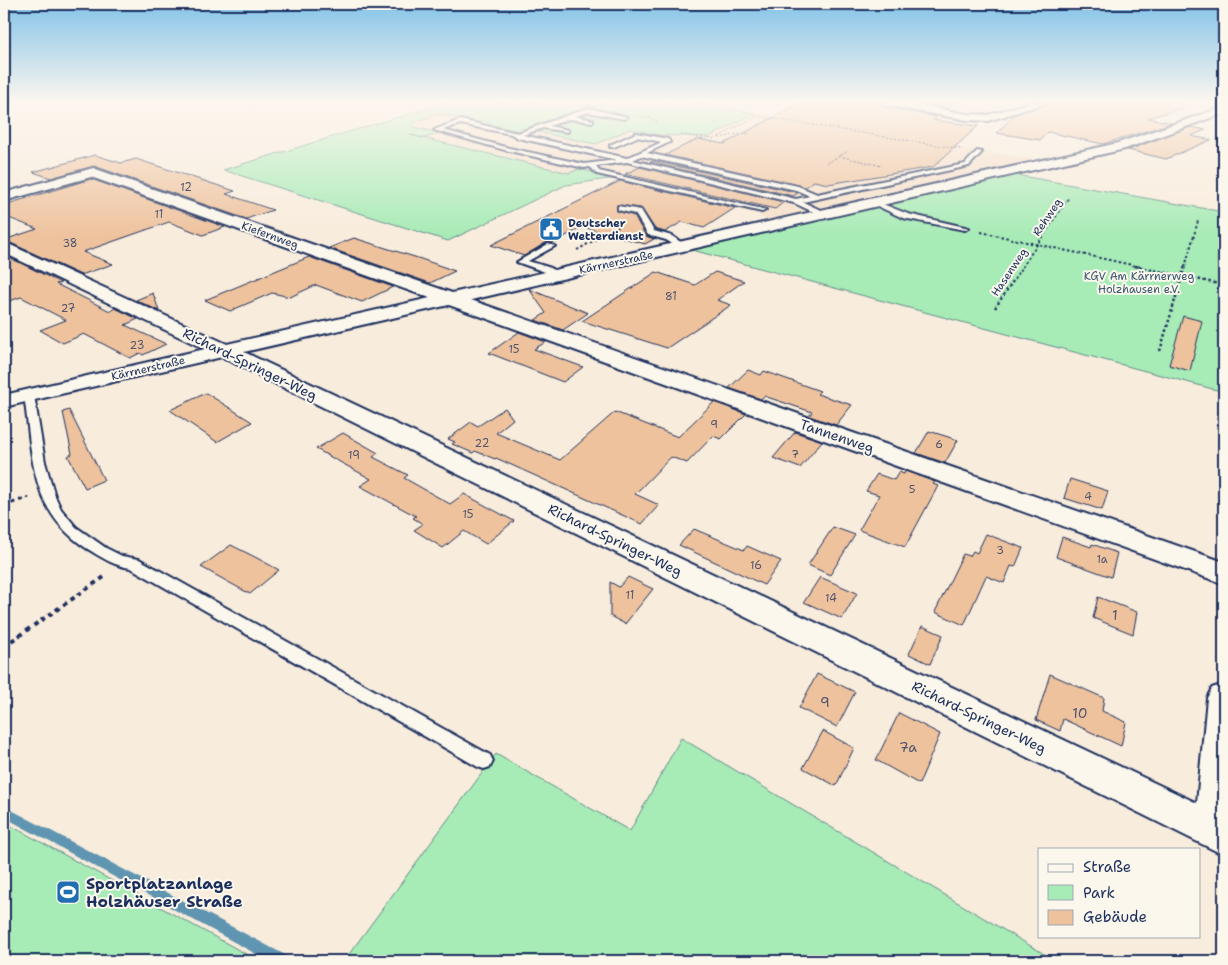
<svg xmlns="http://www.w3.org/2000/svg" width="1228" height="965" font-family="'Shantell Sans',sans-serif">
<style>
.built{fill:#f5dfc9}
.green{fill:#a7ebb6;stroke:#618d8a}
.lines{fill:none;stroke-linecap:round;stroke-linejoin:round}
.stream{fill:#5e95b1;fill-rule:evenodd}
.building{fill:#eec29d;stroke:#1b2f5e}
.service-casing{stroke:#1b2f5e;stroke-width:4}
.minor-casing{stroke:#1b2f5e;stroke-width:4}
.path-far4{stroke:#1b2f5e;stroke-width:1;stroke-dasharray:2 2;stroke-linecap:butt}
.path-far3{stroke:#1b2f5e;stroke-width:2;stroke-dasharray:2.5 2.5;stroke-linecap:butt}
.path-far2{stroke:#1b2f5e;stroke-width:2.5;stroke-dasharray:2.5 2.5;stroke-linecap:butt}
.path-far1{stroke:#1b2f5e;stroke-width:3;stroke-dasharray:4 4;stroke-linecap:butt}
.path{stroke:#1b2f5e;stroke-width:4;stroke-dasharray:4.5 4.5;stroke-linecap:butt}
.service{fill:#fbf7ec;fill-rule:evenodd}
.minor{fill:#fbf7ec;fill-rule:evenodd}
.labels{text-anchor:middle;stroke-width:4;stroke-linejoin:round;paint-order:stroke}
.number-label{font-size:11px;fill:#50546e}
.far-street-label{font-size:11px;fill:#1b2f5e;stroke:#fbf7ec}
.far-poi-label{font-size:11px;font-weight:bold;fill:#1b2f5e;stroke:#fbf7ec;text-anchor:start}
.far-park-label{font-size:11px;fill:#375570;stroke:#fbf7ec}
.street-label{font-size:14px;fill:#1b2f5e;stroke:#fbf7ec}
.near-number-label{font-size:14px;fill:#50546e}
.near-poi-label{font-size:16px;font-weight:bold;fill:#1b2f5e;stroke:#fbf7ec;text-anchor:start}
</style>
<rect width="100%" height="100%" fill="#f8ecdc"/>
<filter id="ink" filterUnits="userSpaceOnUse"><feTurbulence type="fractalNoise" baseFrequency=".02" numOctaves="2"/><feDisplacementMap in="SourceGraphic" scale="10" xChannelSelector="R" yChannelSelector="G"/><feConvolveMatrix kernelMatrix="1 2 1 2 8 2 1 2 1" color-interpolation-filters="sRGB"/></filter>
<g filter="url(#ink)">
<polygon class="built" points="448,102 688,102 1035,160 773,223 759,215 607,179 569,173 373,125"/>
<g class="green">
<polygon points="448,102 688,102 755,113 709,137 658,135 630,129 596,144 533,131 524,132 439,114 414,122 413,127 439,133 426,138 410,135 569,173 579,169 615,178 566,185 448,241 223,170"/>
<polygon points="1016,175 1224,212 1224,392 692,250 795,224 794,223"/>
<polygon points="681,738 1056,961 344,961 496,754 630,831"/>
<polygon points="4,822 259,961 4,961"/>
</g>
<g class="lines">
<polygon class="stream" points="4,806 287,956 288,961 269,961 4,817"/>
</g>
<g class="building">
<polygon points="802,102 821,104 825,102 838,102 856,105 860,102 877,102 884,107 937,117 933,120 978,126 933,167 828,184 814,181 806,187 665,155 698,139 724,144"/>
<polygon points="915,102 956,102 948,109"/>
<polygon points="1051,102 1182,102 1183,108 1148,118 1172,123 1103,144 1048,132 1040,140 997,133 1014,115"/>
<polygon points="1191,127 1206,130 1191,136 1211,140 1166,159 1128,150"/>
<polygon points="95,155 121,163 136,159 235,191 226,194 273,210 246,219 94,166 51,178 33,172"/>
<polygon points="653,161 795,192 798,193 793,196 650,162"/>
<polygon points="640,167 784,202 775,209 625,174"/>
<polygon points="91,179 225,227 203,235 169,222 83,252 113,264 81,275 4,240 37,229 4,216 4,205"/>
<polygon points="620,181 735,208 704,228 682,222 665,232 655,229 641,208 617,205 617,211 634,216 646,236 654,239 645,244 583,227 552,243 547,242 524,256 491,245"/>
<polygon points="354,238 421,259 455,271 430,283 329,248"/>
<polygon points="4,255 61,283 56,284 110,311 115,308 138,319 125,325 166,344 143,355 140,353 130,358 84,334 63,343 40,330 66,320 21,297 4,303"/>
<polygon points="309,257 393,287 362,302 316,285 290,297 272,293 230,311 205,300"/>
<polygon points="656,272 695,285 715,272 744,281 717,300 731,305 667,348 582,321"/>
<polygon points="529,289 588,313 563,330 535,320 546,313"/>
<polygon points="153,293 159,311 136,300"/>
<polygon points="1183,316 1202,321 1190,371 1169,365"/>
<polygon points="519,332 546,342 534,349 583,367 563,382 489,353"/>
<polygon points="748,370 761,375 764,371 820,391 817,394 852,405 836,425 809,416 812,412 764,396 761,399 729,388"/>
<polygon points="206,393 252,422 217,442 170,410"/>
<polygon points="714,402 746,414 721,439 713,436 687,463 671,457 635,494 659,505 642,524 496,458 495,459 475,451 473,453 452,444 455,442 448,439 471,422 478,426 505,408 513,419 496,433 560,460 615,412 678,437"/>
<polygon points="69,410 104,480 85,488 68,456 72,454 63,412"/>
<polygon points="929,431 958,440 945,463 916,453"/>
<polygon points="795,432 822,441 800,468 773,458"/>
<polygon points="343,433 378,453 373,457 408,475 404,478 450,504 464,494 514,521 486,544 464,531 443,548 414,530 423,524 413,518 416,516 360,486 371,479 316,449"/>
<polygon points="905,471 935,482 933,484 938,486 905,547 859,530 879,495 866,491 877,474 894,480 899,472 904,474"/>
<polygon points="1070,479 1108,491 1102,510 1064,498"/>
<polygon points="833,527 855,535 830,575 808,565"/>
<polygon points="694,529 744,550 747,546 781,561 764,585 679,545"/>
<polygon points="986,534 1023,548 1015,567 1011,566 1004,583 986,576 964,625 935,612 963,554 970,556 973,551 977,553"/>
<polygon points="1062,537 1091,547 1092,544 1117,553 1111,577 1056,557"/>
<polygon points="231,545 255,557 279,570 250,594 201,567"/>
<polygon points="628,577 653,589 625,624 610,616 610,582 619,587"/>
<polygon points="820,577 857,593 842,619 804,602"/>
<polygon points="1098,597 1137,612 1133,634 1093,618"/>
<polygon points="922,626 943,635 930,664 909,654"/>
<polygon points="817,674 855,692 837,727 799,708"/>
<polygon points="1050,674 1104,698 1102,711 1126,722 1121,746 1063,719 1060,731 1036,720"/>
<polygon points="899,713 940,734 919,784 876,760"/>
<polygon points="823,731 854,748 836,786 803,768"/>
</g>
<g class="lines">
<g class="service-casing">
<g id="service">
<path d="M588,108l39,9 -3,2 -36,-7 -13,4 18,4v2l-24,-3 -20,7 19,4v2l-25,-4 -20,7 104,23 35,-16 -25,-5 -23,10h-4v-2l26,-12 32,6 2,3 -23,11 151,33 19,8 148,-30 12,-13 5,1 -13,14 -166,36 22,10v4h-3l-28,-13 -167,-41 -31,4 3,5 167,39 -4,2 -165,-38 -7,-7 -6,1 -79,-18 -71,-20 26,-10 58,13zM460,124l51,10 7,4 99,22 -33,4 -75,-16 -66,-18zM641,156l155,34 14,6 -14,3 -163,-39z"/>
<polygon points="875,201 908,214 969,228 965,230 903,218 873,204 871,203"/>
<polygon points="618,206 641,210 654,231 672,236 688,247 681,249 666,240 648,235 635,214 618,210"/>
<polygon points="548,244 555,246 528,261 551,268 558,274 558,278 552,278 545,272 517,262"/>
<path d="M29,392l5,3 11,67 10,34 6,13 15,18 30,21 16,8 17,3 351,196 3,6 -3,6 -6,2 -6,-2 -347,-199c-17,-2 -30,-11 -45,-20 -57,-38 -53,-92 -62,-153z"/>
</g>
</g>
<g class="minor-casing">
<g id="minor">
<polygon points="879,102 903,102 967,114 988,115 1032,102 1049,102 988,121 967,120 884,105"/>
<polygon points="1224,107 1224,113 1125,149 471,300 1224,562 1224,584 449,305 244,352 1197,803 1207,698 1212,688 1224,684 1224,855 222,357 4,407 4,395 205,349 4,253 4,242 227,344 430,298 91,177 4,201 4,193 93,168 452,293 1118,143"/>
</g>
</g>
<g class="path-far4">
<polyline points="637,116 650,118 659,123"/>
<polyline points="681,135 714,139"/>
<polyline points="719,138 744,133 750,134"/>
<polyline points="715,139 756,116 961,149"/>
<polyline points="839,156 882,166"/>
<polyline points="827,163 848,151"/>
</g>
<g class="path-far3">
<polyline points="981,232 1141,267"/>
<polyline points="577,250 621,225"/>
<polyline points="1022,267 1069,197"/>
<polyline points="1185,267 1198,221"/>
</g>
<g class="path-far2">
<polyline points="1135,266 1224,285"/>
<polyline points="995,308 1023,266"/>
<polyline points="1160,351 1185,266"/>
</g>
<polyline class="path-far1" points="4,506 29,497"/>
<polyline class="path" points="4,646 107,575"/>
<use href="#service" class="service"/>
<use href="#minor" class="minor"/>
</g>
</g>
<linearGradient id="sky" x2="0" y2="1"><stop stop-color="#83c3e8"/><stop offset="0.43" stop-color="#fcf6ef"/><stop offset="1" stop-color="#fcf6ef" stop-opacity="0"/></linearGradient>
<rect width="1228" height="237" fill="url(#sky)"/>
<defs>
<g id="civic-square" transform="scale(1.25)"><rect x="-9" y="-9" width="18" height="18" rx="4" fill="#1f6fb2" stroke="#fbf7ec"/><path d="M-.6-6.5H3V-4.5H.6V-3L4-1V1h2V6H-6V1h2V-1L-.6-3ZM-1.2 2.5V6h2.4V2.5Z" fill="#fff"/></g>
<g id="stadium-square" transform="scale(1.25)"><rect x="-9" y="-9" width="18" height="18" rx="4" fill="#1f6fb2" stroke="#fbf7ec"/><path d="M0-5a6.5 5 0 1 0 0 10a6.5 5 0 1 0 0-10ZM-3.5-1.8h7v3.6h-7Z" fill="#fff"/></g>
</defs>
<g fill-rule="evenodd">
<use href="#civic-square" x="551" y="229"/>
<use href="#stadium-square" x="68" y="892"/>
</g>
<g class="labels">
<g class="number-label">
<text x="186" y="191">12</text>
<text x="159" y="218">11</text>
<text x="70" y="247">38</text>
<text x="671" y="300">81</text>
<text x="68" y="312">27</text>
<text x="137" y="349">23</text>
<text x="514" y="353">15</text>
<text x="714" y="428">9</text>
<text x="482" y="447">22</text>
<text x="939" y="448">6</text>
<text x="795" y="458">7</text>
<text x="354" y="459">19</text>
<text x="912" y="493">5</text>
<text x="1088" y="500">4</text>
<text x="468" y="518">15</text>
<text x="1000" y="554">3</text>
<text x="1102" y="563">1a</text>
<text x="756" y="569">16</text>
<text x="630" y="599">11</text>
<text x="831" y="602">14</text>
</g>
<g class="far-street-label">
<text transform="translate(1047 217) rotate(-56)" y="4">Rehweg</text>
<text transform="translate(270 235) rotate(20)" y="4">Kiefernweg</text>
<text transform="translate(616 262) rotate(-12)" y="4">Kärrnerstraße</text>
<text transform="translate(1009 272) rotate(-56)" y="4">Hasenweg</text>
<text transform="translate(148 368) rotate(-13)" y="4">Kärrnerstraße</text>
</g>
<g class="far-poi-label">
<text x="568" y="227">Deutscher<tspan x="568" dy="13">Wetterdienst</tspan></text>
</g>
<g class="far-park-label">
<text x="1139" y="280">KGV Am Kärrnerweg<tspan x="1139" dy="13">Holzhausen e.V.</tspan></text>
</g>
<g class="street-label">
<text transform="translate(250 364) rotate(26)" y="5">Richard-Springer-Weg</text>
<text transform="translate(837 436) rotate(19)" y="5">Tannenweg</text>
<text transform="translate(615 540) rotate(26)" y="5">Richard-Springer-Weg</text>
<text transform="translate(979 717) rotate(26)" y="5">Richard-Springer-Weg</text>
</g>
<g class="near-number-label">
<text x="1115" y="620">1</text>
<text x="825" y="707">9</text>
<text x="1080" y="718">10</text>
<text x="908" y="752">7a</text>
</g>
<g class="near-poi-label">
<text x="86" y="889">Sportplatzanlage<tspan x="86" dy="18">Holzhäuser Straße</tspan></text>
</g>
</g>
<rect width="1228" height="965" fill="none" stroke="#fbf7ec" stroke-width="20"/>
<rect x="10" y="10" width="1208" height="945" fill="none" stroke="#1b2f5e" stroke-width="2" filter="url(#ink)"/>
<rect x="1038" y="848" width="162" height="90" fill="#fbf7ec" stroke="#a1a7b3"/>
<rect x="1048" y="864" width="25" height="8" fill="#fbf7ec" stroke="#a1a7b3"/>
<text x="1083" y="872" font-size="15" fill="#1b2f5e">Straße</text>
<rect x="1048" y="885" width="25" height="15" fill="#a7ebb6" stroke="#a1a7b3"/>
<text x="1083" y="898" font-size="15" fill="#1b2f5e">Park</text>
<rect x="1048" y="910" width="25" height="15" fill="#eec29d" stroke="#a1a7b3"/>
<text x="1083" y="922" font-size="15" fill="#1b2f5e">Gebäude</text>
</svg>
